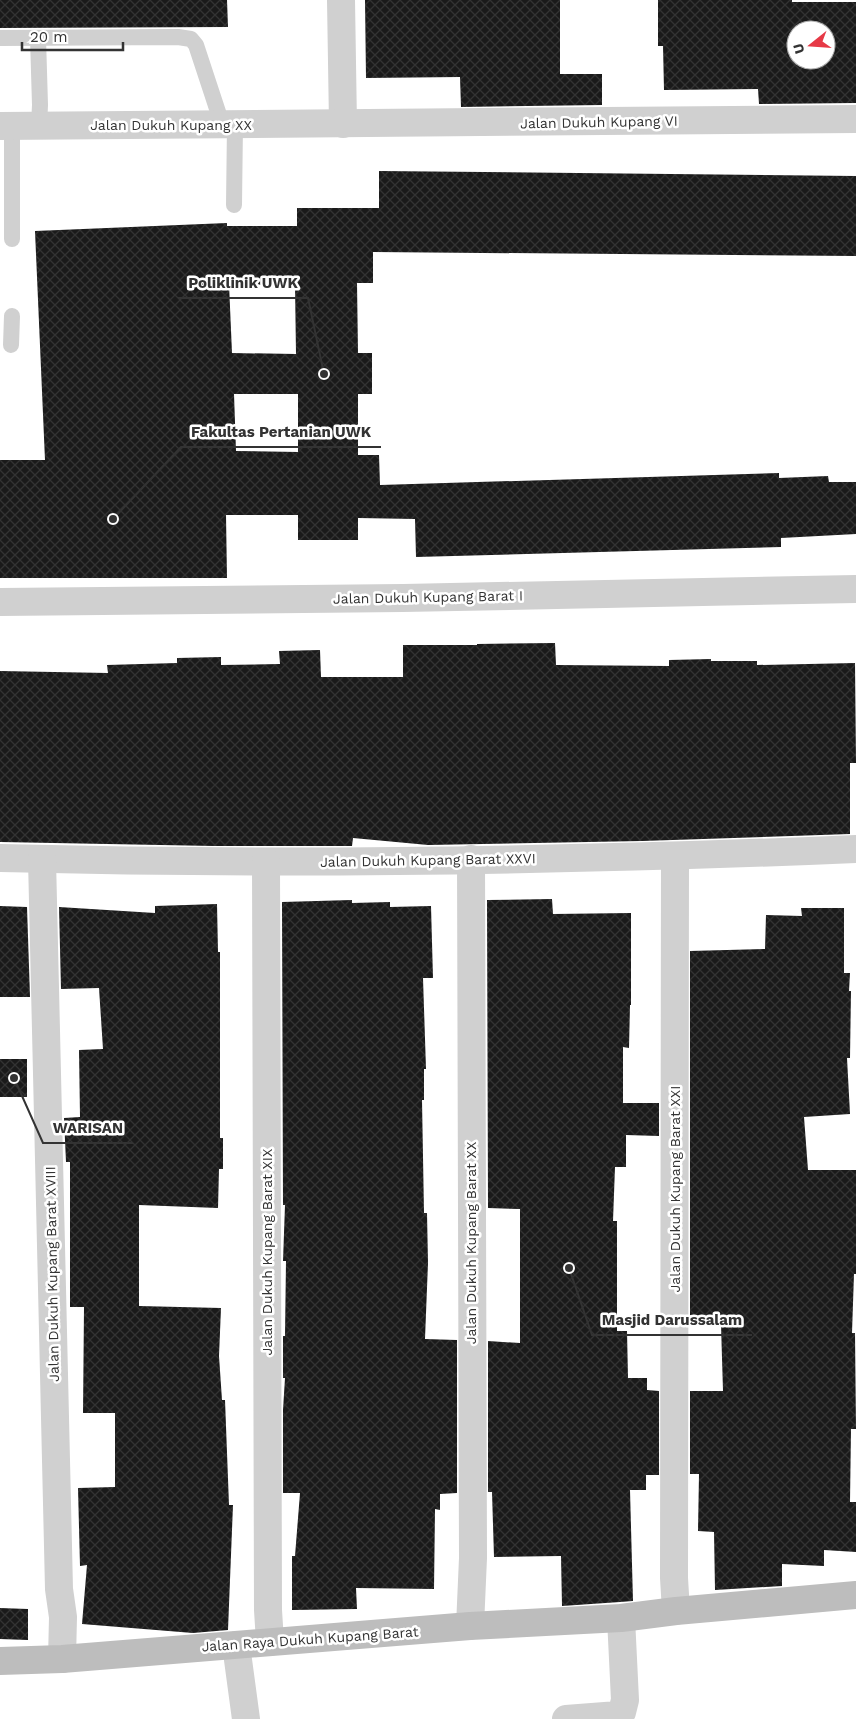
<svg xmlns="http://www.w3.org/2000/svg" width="856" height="1719" font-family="'Work Sans',sans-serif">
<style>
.building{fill:url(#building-cross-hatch);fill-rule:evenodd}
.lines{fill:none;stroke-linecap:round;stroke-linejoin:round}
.lane{stroke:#d0d0d0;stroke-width:16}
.street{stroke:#d0d0d0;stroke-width:28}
.secondary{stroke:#bdbdbd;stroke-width:28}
.labels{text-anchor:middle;stroke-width:5;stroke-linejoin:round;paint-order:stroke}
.street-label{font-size:14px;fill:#333;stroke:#fff}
.leader{fill:none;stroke:#333;stroke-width:2}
.callout-dot{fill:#333;stroke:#fff;stroke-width:2}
.callout-label{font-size:15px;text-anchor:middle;font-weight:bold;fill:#333;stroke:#fff;stroke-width:5;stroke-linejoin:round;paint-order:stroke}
</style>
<defs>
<pattern id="building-cross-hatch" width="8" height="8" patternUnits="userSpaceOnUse" patternTransform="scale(1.25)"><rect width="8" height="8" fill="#1a1a1a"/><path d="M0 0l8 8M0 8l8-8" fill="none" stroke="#333"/></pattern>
</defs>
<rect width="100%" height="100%" fill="#fff"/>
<g class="building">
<polygon points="0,0 227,0 228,27 0,28"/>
<polygon points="365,0 560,0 560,74 602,74 602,105 461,107 460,77 366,78"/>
<path d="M658,0h134v2h64v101l-97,1 -1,-15 -94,1 -1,-44h-5zM796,30h30v30h-30z"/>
<path d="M379,171l477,5v80l-483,-4v31h-16l1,70h14v41h-14v61h21l1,30 399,-12v5l49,-2 1,6h27v52l-75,4v9l-365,10 -1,-38 -57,-1v22h-60v-25h-72l1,63h-227v-118h45l-10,-229 192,-8v3h70v-18h82zM229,284l66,1 1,69 -64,-1zM234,394h64v58l-62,-1z"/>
<polygon points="555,643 556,665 669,666 669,660 711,659 711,661 757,661 757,665 855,663 856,763 850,763 850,834 642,841 428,845 353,838 352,846 214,846 0,842 0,671 108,673 107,665 177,663 177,658 221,657 221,665 280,664 279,651 320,650 321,677 403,677 403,645 477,645 477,644"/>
<polygon points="552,899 553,914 631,913 631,1005 630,1005 629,1048 623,1047 623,1103 659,1103 659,1136 626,1135 626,1167 615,1167 613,1221 617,1221 617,1331 627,1331 628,1378 647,1378 647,1390 659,1391 659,1475 646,1475 646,1490 630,1490 633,1601 620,1602 562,1606 561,1556 494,1557 492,1492 488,1492 488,1341 520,1343 520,1209 488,1208 487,900"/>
<polygon points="352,900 352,903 390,902 390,907 431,906 433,978 423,978 426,1069 424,1069 424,1100 422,1100 424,1213 427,1213 428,1263 425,1339 457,1340 457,1493 440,1494 440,1510 435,1509 434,1589 356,1588 357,1609 292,1610 292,1556 295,1556 300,1493 283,1493 283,1410 285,1378 283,1378 283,1336 285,1336 286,1261 283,1261 285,1205 283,1205 282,902"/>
<polygon points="217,904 218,952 220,952 220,1138 223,1138 223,1169 219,1169 218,1208 139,1205 139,1306 221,1308 219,1356 222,1400 225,1400 229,1505 233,1505 228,1630 193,1633 82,1624 87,1565 80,1566 78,1488 115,1487 115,1413 83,1413 84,1307 70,1307 70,1162 66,1162 64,1118 80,1117 79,1050 103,1049 99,988 61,989 59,907 155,913 155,906"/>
<polygon points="0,906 27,907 30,997 0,997"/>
<polygon points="801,908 844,908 844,973 850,973 849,991 851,991 850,1058 847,1058 850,1114 804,1117 808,1170 856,1170 856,1274 854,1274 852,1333 855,1333 856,1429 851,1429 850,1502 856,1502 856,1552 824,1550 824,1566 782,1564 782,1586 715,1590 714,1532 698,1531 699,1474 690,1474 690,1391 723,1391 721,1325 690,1325 690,951 765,949 766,915 802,916"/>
<rect x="0" y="1059" width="27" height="38"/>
<polygon points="0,1608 28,1609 28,1640 0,1639"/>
</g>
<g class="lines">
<g class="lane">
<polyline points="0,38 178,37 191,39 196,45 222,124"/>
<polyline points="38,38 40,105 39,126"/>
<polyline points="12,127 12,239"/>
<polyline points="234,205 235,124"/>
<polyline points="11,345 12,316"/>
</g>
<g class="street">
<polyline points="341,0 343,124"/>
<polyline points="0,126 856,119"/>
<polyline points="0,602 403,598 856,589"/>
<polyline points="675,856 674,1578 676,1611"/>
<path d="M0,858c285,7 571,3 856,-9"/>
<polyline points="42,859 59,1589 63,1617 62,1659"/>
<polyline points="266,862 268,1610 270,1642"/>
<polyline points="470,1626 473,1558 471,859"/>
<polyline points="236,1645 246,1719"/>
<polyline points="566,1719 618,1715 622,1712 625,1700 621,1618"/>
</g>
<polyline class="secondary" points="0,1661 62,1659 470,1626 621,1618 676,1611 856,1595"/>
</g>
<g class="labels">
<g class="street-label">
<text transform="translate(599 122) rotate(-1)" y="5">Jalan Dukuh Kupang VI</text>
<text x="171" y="130">Jalan Dukuh Kupang XX</text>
<text transform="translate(428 597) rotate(-1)" y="5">Jalan Dukuh Kupang Barat I</text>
<text transform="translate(428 860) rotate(-1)" y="5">Jalan Dukuh Kupang Barat XXVI</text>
<text transform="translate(675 1189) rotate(-90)" y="5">Jalan Dukuh Kupang Barat XXI</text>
<text transform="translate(471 1243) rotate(-90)" y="5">Jalan Dukuh Kupang Barat XX</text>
<text transform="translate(267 1252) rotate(-90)" y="5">Jalan Dukuh Kupang Barat XIX</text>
<text transform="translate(52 1274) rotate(-91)" y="5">Jalan Dukuh Kupang Barat XVIII</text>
<text transform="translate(310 1639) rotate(-4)" y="5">Jalan Raya Dukuh Kupang Barat</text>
</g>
</g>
<path class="leader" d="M324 374L308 298H178M113 519L181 447H381M14 1078L43 1143H133M569 1268L592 1335H752"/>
<g class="callout-dot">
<circle cx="324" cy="374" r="5"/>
<circle cx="113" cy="519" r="5"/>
<circle cx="14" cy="1078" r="5"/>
<circle cx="569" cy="1268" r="5"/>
</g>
<g class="callout-label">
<text x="243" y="288">Poliklinik UWK</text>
<text x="281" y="437">Fakultas Pertanian UWK</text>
<text x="88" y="1133">WARISAN</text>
<text x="672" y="1325">Masjid Darussalam</text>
</g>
<g transform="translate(811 45) rotate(253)"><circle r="24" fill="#ffffff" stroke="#adadad"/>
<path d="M0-4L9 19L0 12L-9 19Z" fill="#e63946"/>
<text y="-8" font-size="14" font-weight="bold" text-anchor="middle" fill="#333333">U</text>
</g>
<path d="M22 42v8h101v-8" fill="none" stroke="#333333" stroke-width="2.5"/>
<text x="30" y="42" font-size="15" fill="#333333" stroke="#ffffff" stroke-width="4" paint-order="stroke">20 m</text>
</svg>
